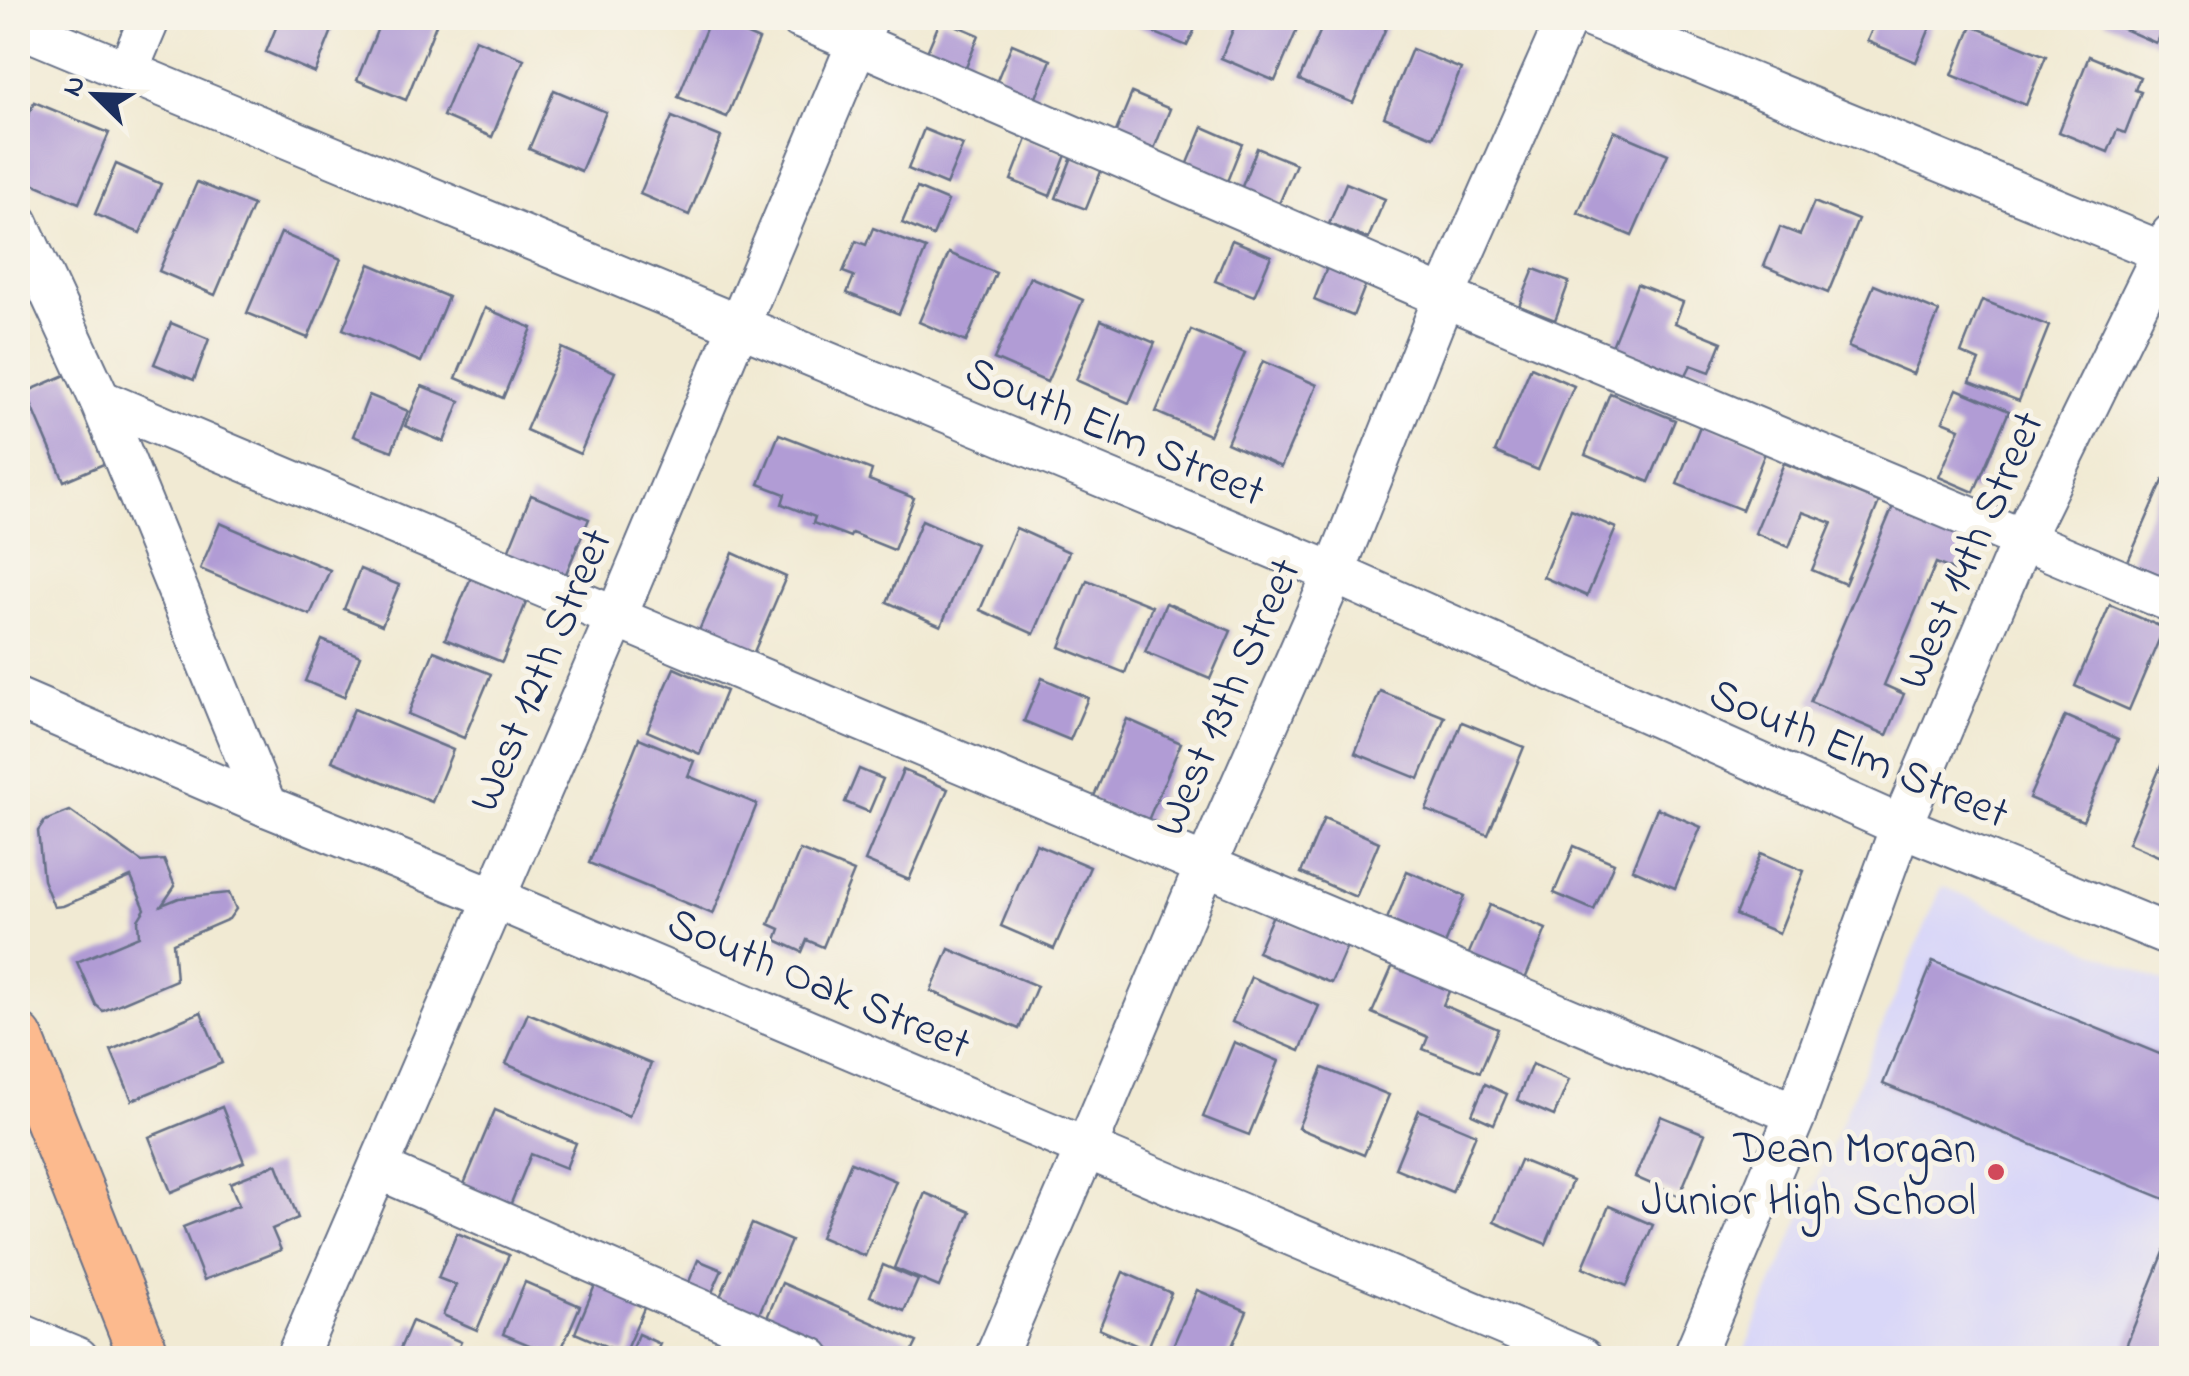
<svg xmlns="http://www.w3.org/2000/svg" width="2189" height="1376" font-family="'Indie Flower',sans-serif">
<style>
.built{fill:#d9d7f8}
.building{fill:#b19cd5}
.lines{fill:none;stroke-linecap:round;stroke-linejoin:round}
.minor-casing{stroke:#667087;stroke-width:44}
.major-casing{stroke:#667087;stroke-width:54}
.minor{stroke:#fff;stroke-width:40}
.major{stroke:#fcba8e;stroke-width:50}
.poi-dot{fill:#d1495b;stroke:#f7f3e8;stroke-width:4}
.labels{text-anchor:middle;stroke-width:10;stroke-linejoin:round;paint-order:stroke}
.street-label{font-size:45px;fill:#1b2f5e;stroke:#f7f3e8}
.poi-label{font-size:45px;fill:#1b2f5e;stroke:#f7f3e8;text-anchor:end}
</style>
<rect width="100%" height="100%" fill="#f7f3e8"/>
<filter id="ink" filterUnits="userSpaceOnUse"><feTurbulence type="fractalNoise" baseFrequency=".01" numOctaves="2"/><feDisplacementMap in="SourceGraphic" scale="20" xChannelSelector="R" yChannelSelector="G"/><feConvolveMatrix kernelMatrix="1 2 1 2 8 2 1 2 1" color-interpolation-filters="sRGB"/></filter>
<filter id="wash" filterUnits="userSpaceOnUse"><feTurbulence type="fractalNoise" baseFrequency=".0048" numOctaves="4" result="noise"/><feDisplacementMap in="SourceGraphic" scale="40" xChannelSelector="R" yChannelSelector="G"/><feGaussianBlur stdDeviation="2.25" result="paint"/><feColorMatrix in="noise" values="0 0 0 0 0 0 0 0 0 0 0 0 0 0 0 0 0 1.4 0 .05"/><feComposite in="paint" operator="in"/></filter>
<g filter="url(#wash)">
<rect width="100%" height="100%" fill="#f1ead3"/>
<polygon class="built" points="1942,886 2171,985 2171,1358 1741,1358"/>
<g id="blocks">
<g class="building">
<polygon points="280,18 337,18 315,73 266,52"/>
<polygon points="382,18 426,18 437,22 406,100 357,80"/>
<polygon points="1136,18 1200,18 1187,46 1133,24"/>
<polygon points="1238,18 1302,18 1275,81 1221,58"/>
<polygon points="1326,18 1380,18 1389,21 1353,103 1299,80"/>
<polygon points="1877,18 1934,18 1916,62 1867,41"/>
<polygon points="2106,18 2172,18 2172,22 2168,32 2162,29 2156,43 2105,21"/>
<polygon points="710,19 759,40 727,117 678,97"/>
<polygon points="941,19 979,35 963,75 924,59"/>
<polygon points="1972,26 2046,56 2026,105 1952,75"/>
<polygon points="475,39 524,59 492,137 443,116"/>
<polygon points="1012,44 1051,60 1035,100 995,85"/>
<polygon points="1412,49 1461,69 1433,137 1384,117"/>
<polygon points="2089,56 2140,77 2135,90 2141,92 2125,133 2117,130 2108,152 2059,132"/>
<polygon points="554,90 606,112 581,171 529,149"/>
<polygon points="1132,93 1170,109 1154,149 1115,134"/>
<polygon points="34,102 109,133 79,203 18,177 18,141"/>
<polygon points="672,117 721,137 689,215 640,194"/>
<polygon points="1203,127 1242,144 1226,184 1186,168"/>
<polygon points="924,129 963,145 946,185 908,169"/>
<polygon points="1614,131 1668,154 1632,236 1578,213"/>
<polygon points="1027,139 1066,155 1050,196 1011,180"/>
<polygon points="1257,148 1296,164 1279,204 1241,189"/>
<polygon points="1072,157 1102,169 1086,209 1056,198"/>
<polygon points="116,164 161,184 140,233 95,214"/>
<polygon points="197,182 253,205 215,295 159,271"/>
<polygon points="1346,183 1385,199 1368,239 1329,224"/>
<polygon points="917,188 948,201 933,236 902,223"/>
<polygon points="1814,202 1858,220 1828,293 1764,266 1780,227 1800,235"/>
<polygon points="873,228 926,249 899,314 847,293 854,276 843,272 856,241 866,245"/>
<polygon points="281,233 341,259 308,338 247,313"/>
<polygon points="1232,240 1271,256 1254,296 1215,281"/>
<polygon points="949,253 996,273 966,342 919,322"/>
<polygon points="1330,260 1369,276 1353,316 1314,300"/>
<polygon points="370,264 448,297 421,362 343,329"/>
<polygon points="1534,269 1569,282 1555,320 1519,306"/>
<polygon points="1030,277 1083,300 1047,382 994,359"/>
<polygon points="1637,284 1683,302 1675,323 1722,342 1710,372 1691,365 1686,375 1612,346"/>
<polygon points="1874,285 1939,312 1913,374 1848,347"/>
<polygon points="1982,300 2049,326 2019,401 1970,382 1979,361 1961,353"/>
<polygon points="485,308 532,328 503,398 456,378"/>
<polygon points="1101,320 1155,343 1129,403 1076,380"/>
<polygon points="171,323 209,339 194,380 154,364"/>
<polygon points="1191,330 1245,353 1209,435 1156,412"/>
<polygon points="562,348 615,372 580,454 526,430"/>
<polygon points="1263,361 1317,385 1281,467 1227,443"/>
<polygon points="1531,367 1574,386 1538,470 1495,452"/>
<polygon points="68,374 106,463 64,481 26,392"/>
<polygon points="422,386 460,401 444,442 405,426"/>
<polygon points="1957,389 2009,411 1974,492 1939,477 1960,428 1943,421"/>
<polygon points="1610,393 1675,420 1649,482 1585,455"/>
<polygon points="369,395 408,411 392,451 353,436"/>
<polygon points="1702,421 1767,448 1742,510 1677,484"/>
<polygon points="779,434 872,470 869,480 914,498 894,550 852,533 850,537 813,523 815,517 782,504 785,494 759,484"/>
<polygon points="1784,463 1879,502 1845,584 1812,570 1832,523 1803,512 1789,547 1755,533"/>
<polygon points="2164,479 2172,483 2172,580 2128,561"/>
<polygon points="531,495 589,519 562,583 505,559"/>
<polygon points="1894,504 1970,537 1955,571 1936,563 1884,685 1904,694 1887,735 1810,702"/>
<polygon points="1571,509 1616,528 1587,596 1543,577"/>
<polygon points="922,520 976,544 941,626 887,602"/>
<polygon points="220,523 330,570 310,615 200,569"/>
<polygon points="1016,528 1069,552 1034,634 980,610"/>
<polygon points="733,553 786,577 751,659 697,635"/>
<polygon points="360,569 399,585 382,625 344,609"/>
<polygon points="472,575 528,598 502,662 445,639"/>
<polygon points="1087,580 1152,606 1125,673 1060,647"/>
<polygon points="1166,603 1231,631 1210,679 1145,652"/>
<polygon points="2110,605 2164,628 2129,710 2075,686"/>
<polygon points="322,640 360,656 344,697 305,681"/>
<polygon points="434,651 491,674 464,738 408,714"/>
<polygon points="674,668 726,691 700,754 647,731"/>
<polygon points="1042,678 1088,698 1070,740 1024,721"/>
<polygon points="1380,691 1445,717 1419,779 1355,753"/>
<polygon points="354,709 453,750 432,802 332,761"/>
<polygon points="2065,716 2118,739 2083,821 2029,798"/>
<polygon points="1127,719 1181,743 1146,825 1092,801"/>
<polygon points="1462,722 1524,747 1488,835 1426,810"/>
<polygon points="639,738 694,761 688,776 757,804 713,914 589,863"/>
<polygon points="2163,761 2172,765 2172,862 2128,843"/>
<polygon points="859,769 883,779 869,812 845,802"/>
<polygon points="903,770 948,789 909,880 865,861"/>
<polygon points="1657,808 1701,827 1675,888 1632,869"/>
<polygon points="70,811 142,862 164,860 175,886 162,905 179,898 229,893 236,909 229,919 173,943 176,980 103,1011 96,1005 77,962 139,936 138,920 145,909 131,877 63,906 54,907 43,880 38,831 45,821"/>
<polygon points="1324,818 1379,842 1356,897 1301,873"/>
<polygon points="1036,844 1090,867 1054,949 1001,926"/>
<polygon points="1574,846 1614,863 1594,910 1554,893"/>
<polygon points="800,850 854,872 823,947 807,940 802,952 776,940 780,929 769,924"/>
<polygon points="1761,853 1804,871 1779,933 1735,915"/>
<polygon points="1407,871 1465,896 1445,944 1387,919"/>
<polygon points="1490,905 1546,929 1523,984 1466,960"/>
<polygon points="1273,915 1347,946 1331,983 1257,952"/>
<polygon points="949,949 1037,986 1019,1029 931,991"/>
<polygon points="1933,961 2172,1059 2172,1202 1883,1084"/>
<polygon points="1394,963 1451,987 1443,1005 1498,1029 1480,1072 1423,1049 1428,1037 1372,1013"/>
<polygon points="1251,977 1319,1006 1300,1051 1232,1022"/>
<polygon points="201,1012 222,1063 132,1100 111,1050"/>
<polygon points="528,1013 651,1064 629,1116 506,1064"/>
<polygon points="1234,1042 1279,1061 1249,1135 1203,1117"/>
<polygon points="1532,1064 1569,1080 1554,1116 1517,1100"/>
<polygon points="1323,1068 1389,1095 1364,1155 1298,1128"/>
<polygon points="1485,1084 1507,1094 1494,1124 1472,1114"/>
<polygon points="222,1107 244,1162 171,1192 149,1137"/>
<polygon points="495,1110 576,1143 566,1168 531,1154 509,1208 462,1189"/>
<polygon points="1419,1110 1476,1134 1452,1192 1395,1168"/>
<polygon points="1661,1116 1705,1134 1679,1196 1635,1177"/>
<polygon points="1520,1160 1572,1181 1546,1244 1494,1222"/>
<polygon points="851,1162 896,1181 865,1256 820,1237"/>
<polygon points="277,1164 298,1218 272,1229 281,1250 204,1280 183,1227 239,1205 230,1183"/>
<polygon points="925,1193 970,1212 939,1287 894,1268"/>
<polygon points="1609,1206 1653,1225 1627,1286 1583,1267"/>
<polygon points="752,1224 791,1241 758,1316 719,1299"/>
<polygon points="457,1233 509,1255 477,1330 443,1315 456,1285 438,1278"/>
<polygon points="2171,1235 2172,1358 2121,1358"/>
<polygon points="698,1260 722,1270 709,1299 686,1289"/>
<polygon points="883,1265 918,1280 904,1311 870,1296"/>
<polygon points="1123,1272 1171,1293 1147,1350 1099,1329"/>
<polygon points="598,1278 648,1299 624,1354 575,1333"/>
<polygon points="525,1282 580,1306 558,1357 503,1334"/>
<polygon points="782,1283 917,1342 909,1358 849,1358 765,1322"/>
<polygon points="1197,1290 1247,1311 1227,1358 1177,1358 1169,1355"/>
<polygon points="412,1321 461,1342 454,1358 396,1358"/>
<polygon points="638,1334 660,1344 654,1358 628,1358"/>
</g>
</g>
</g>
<g filter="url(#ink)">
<use href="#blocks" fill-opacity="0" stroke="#667087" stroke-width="2.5"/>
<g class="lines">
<g class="minor-casing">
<g id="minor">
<polyline points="800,18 1444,297 2172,602"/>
<polyline points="1592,18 2172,256"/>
<polyline points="18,26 1334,573 1901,826 2172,936"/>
<polyline points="127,72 150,18"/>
<polyline points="18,223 100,400 266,806"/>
<path d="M100,400c566,235 1130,477 1696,714"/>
<polyline points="18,699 266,806 494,898 1582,1358"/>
<polyline points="379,1169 811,1358"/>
<polyline points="18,1333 78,1358"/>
<polyline points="296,1358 617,615 868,18"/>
<polyline points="995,1358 1086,1148 1205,867 1334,573 1444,297 1567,18"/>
<polyline points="1693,1358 1796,1114 1901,826 2023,538 2172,234"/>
</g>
</g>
<g class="major-casing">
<polyline id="major" points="18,1039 145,1358"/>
</g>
<use href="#minor" class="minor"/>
<use href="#major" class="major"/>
</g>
</g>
<circle class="poi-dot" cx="1996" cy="1172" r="10"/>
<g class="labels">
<g class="street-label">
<text transform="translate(1116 429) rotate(23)" y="16">South Elm Street</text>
<text transform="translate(1968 549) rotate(-66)" y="16">West 14th Street</text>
<text transform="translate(538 669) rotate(-67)" y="16">West 12th Street</text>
<text transform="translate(1225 696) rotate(-66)" y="16">West 13th Street</text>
<text transform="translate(1860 751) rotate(23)" y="16">South Elm Street</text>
<text transform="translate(820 981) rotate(23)" y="16">South Oak Street</text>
</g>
<g class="poi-label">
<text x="1976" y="1162">Dean Morgan<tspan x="1976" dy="52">Junior High School</tspan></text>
</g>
</g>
<rect width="2189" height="1376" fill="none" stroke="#f7f3e8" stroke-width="60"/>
<g transform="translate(95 95) rotate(293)" stroke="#f7f3e8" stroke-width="8" paint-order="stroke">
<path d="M0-8L18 38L0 25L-18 38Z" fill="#1b2f5e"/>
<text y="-15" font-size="28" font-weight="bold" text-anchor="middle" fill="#1b2f5e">N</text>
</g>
</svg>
